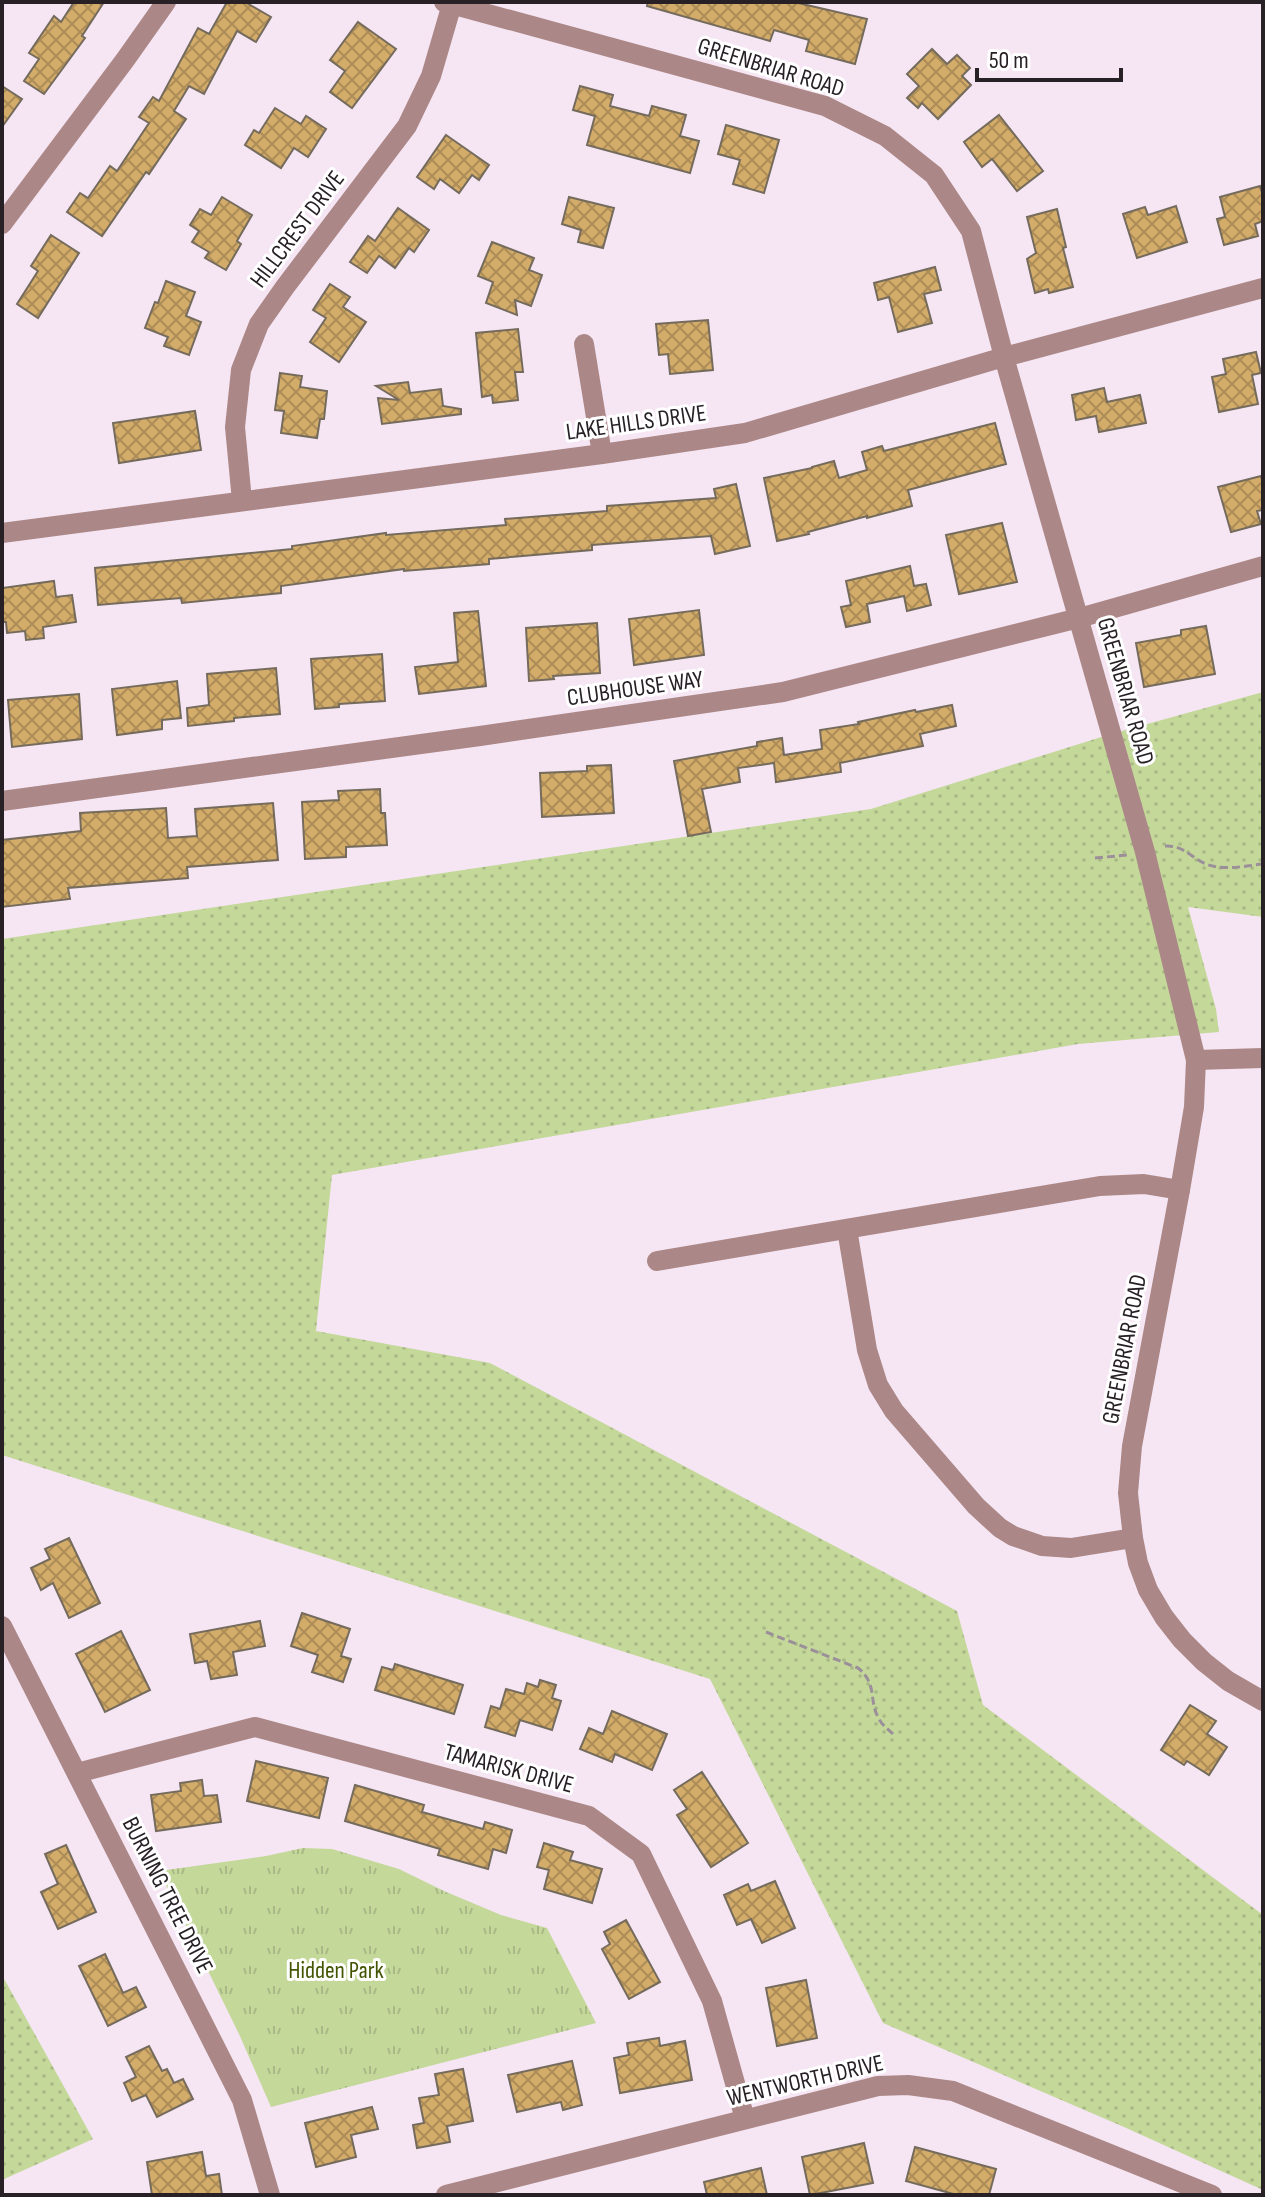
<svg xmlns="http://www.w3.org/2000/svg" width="1265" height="2197" font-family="'Sofia Sans Condensed',sans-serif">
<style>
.grass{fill:url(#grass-dots)}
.park{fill:url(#park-tufts)}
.building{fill:url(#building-cross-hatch);stroke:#756b5c;stroke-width:2}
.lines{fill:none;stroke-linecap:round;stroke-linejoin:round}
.path{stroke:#9b8f99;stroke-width:3;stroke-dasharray:8 4;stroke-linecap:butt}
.minor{stroke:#ab8887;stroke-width:20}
.labels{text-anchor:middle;stroke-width:6;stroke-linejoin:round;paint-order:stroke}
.street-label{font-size:24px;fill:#272126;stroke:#fff}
.park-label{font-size:24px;fill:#435503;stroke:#fff}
</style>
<defs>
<pattern id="grass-dots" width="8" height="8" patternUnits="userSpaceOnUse" patternTransform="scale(2)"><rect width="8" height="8" fill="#c4d89a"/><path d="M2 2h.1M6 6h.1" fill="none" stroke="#a8b985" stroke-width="1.8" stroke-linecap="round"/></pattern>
<pattern id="park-tufts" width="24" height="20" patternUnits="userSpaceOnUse" patternTransform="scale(2)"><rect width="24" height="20" fill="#c4d89a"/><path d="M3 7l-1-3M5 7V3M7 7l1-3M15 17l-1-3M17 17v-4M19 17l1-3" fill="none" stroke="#a8b985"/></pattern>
<pattern id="building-cross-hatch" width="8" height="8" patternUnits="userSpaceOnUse" patternTransform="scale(2)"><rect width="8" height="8" fill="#d4ac6a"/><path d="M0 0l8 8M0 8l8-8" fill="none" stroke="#ac8c57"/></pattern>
</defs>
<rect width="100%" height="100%" fill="#f6e6f4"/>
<g class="grass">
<polygon points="1263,692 1263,917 1188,907 1216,1009 1219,1032 1078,1044 332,1175 316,1331 490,1363 957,1611 983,1705 1263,1915 1263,2190 1124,2127 883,2023 710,1679 2,1455 2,939 871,809 1111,734"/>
<polygon points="2,1975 93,2139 2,2180"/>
</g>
<polygon class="park" points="303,1848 332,1849 399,1869 444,1891 501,1915 547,1928 596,2023 271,2107 239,2034 159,1871 266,1856"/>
<g class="building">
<polygon points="74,2 104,2 82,36 85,38 44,94 24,81 39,59 29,53 54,16 61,22"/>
<polygon points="227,2 245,2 271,17 256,42 237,31 204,94 189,86 174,111 186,119 149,174 146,172 102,236 67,212 80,193 88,198 110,166 117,171 149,123 139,117 153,97 159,101 198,28 209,34"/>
<polygon points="648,2 794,2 867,19 855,64 806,51 809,40 774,30 770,41 647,6"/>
<polygon points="358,22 396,49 352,108 330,92 345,71 330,60"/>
<polygon points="932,49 947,64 957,55 970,68 962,76 971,85 938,119 922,103 918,108 907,98 919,86 907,74"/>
<polygon points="2,86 22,99 2,127"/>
<polygon points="580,86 613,95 610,106 649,116 652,106 686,115 680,136 699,141 690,173 587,145 595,116 573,110"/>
<polygon points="275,108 301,124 306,116 326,129 308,157 294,148 281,168 245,145 254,130 259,133"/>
<polygon points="999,115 1043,171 1017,191 992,159 982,167 964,142"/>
<polygon points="726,125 779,140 764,193 733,184 740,160 718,154"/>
<polygon points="446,135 489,165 479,180 472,175 459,193 440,179 434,189 417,177"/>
<polygon points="1260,186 1263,196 1263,221 1255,224 1258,236 1224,245 1217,219 1225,217 1220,197"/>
<polygon points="222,197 252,215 237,241 241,244 226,270 205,258 209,252 192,242 199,231 190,225 200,209 211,215"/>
<polygon points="569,197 614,208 603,248 578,242 581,230 562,224"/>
<polygon points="1176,206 1187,242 1137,258 1123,214 1145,207 1148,215"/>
<polygon points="398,208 429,230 414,252 409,248 395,268 379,256 367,273 350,262 368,236 375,241"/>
<polygon points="1057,209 1066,247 1063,248 1073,287 1049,293 1048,289 1035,293 1027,259 1036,253 1027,217"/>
<polygon points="51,235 79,253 38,318 17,304 38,271 31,266"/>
<polygon points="492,242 534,258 529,270 542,275 531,306 515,300 517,315 486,303 493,282 478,276"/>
<polygon points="935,267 941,290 924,294 932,323 898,332 889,297 878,300 874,283"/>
<polygon points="166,281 195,292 186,316 201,322 189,355 164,346 168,337 145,328 155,302 158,303"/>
<polygon points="330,284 350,297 343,307 366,322 339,362 310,342 326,318 313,310"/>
<polygon points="708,320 713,370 670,374 668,354 659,355 656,324"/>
<polygon points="518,329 523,372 515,372 518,400 493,403 492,395 482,397 476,333"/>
<polygon points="1256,352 1261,373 1252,375 1258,404 1219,412 1212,377 1226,374 1223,359"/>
<polygon points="280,373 302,376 300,387 327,391 324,419 320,419 317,438 281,433 284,411 275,410"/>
<polygon points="408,382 410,393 441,389 443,406 461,409 461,414 382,424 378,398 399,400 376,386"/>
<polygon points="1104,388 1107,402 1140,395 1146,423 1099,432 1096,416 1076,420 1072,395"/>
<polygon points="195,411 201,450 119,463 113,423"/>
<polygon points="995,423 1006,464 908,490 912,506 867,518 867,516 808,532 809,534 777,541 764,478 812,468 812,467 834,461 839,478 867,470 862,452 882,446 884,451"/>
<polygon points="1261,476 1263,484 1263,510 1257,511 1261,524 1231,532 1218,487"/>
<polygon points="736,484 750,546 715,554 711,536 592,545 592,550 489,559 489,564 404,571 404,569 281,586 281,593 182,603 181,598 98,605 95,568 292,549 292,546 386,533 386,535 506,525 505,519 607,511 607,506 716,498 714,489"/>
<polygon points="1002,523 1017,582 959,594 946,535"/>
<polygon points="910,566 914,586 926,584 931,605 907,611 904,596 867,604 870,622 846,627 841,607 851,605 846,581"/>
<polygon points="54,581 56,597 72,595 76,622 43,627 44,638 26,640 25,631 7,633 6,622 2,622 2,588"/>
<polygon points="699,610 704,655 634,665 629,619"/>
<polygon points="478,611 486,686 419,694 415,667 458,662 454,613"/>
<polygon points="597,623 600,673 553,676 554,679 529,681 526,628"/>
<polygon points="1206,626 1215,674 1144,687 1136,643 1181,635 1181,630"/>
<polygon points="382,654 385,701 339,704 339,707 315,709 311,659"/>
<polygon points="276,668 280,714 234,718 234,721 188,726 187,708 209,705 207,674"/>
<polygon points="177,681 181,718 162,720 162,729 117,735 112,689"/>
<polygon points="79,694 82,739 12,747 8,700"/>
<polygon points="952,705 956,726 920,734 923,746 840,763 841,772 776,782 774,763 738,768 740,782 702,789 711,832 688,836 674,761 757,746 757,742 782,738 784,755 822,749 820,730 859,724 858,722 915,710 916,712"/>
<polygon points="611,765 614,813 542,817 540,773 587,771 587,766"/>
<polygon points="380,789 381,813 385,813 387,845 346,847 346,857 305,859 302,802 339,800 338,791"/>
<polygon points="273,803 278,860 187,867 188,878 68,888 70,899 2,907 2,840 81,831 80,813 166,808 168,838 197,836 195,809"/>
<polygon points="69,1538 100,1603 69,1618 53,1583 41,1590 31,1568 50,1559 45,1549"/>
<polygon points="302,1613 350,1629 341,1656 351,1659 343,1682 312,1672 318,1655 291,1646"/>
<polygon points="260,1621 265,1646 233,1652 237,1675 211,1679 207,1661 195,1663 190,1634"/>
<polygon points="121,1631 150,1690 105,1712 76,1654"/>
<polygon points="395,1664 463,1685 454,1714 375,1690 382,1667 393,1670"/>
<polygon points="540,1680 556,1685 552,1698 561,1701 552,1730 520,1720 515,1736 485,1727 491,1706 500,1709 506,1689 524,1694 527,1683 538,1687"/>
<polygon points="1190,1705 1216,1721 1207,1734 1227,1747 1209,1775 1187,1761 1184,1765 1161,1750"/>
<polygon points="612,1711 667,1734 652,1770 615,1754 612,1762 580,1749 589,1728 603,1734"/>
<polygon points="256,1761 328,1778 319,1818 247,1801"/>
<polygon points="702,1772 748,1843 711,1867 677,1815 687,1809 674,1790"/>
<polygon points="202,1780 204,1796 217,1795 221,1822 156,1831 151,1795 181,1791 180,1783"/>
<polygon points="355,1785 424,1805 422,1812 483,1829 485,1822 512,1830 506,1853 493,1849 488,1869 438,1855 440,1849 345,1821"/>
<polygon points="544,1843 573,1852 570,1860 602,1869 592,1903 544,1889 549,1870 537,1867"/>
<polygon points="66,1845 96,1912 58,1929 41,1892 58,1884 45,1854"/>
<polygon points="775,1881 795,1928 762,1943 751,1919 737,1925 724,1895 748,1884 751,1891"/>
<polygon points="626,1920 660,1982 629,1999 602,1949 610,1944 604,1932"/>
<polygon points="105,1954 123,1993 136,1987 146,2007 108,2026 79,1966"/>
<polygon points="806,1980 817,2038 777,2046 766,1988"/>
<polygon points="659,2038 660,2046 685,2041 692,2080 620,2093 614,2058 629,2055 627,2043"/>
<polygon points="149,2046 162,2071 167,2069 174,2083 183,2079 193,2099 157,2117 146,2095 132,2101 124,2083 136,2077 126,2057"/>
<polygon points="572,2061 582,2105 563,2110 561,2102 517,2112 508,2075"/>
<polygon points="463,2069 473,2121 447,2126 450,2142 417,2148 413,2125 424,2123 419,2098 439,2095 435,2074"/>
<polygon points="372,2107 378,2129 351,2135 356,2157 316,2167 305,2123"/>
<polygon points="864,2143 873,2183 810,2195 802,2157"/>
<polygon points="915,2147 996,2169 989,2195 957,2195 906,2181"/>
<polygon points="202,2152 206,2176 219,2174 222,2195 152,2195 147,2162"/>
<polygon points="761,2168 767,2195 707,2195 704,2182"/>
</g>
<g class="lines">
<g class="path">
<path d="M1165,846c18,-1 25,11 41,18 18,7 38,2 57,0"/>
<polyline points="1095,858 1127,855"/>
<path d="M766,1632l92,36c20,16 10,32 21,51 3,6 9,10 14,15"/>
</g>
<g class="minor">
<polyline points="444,2 825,106 885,136 934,175 971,231 1004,357 1145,852 1196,1060 1194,1107 1180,1190 1132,1446 1128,1493 1133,1538 1138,1563 1148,1590 1164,1617 1182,1640 1204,1662 1228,1681 1263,1701"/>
<polyline points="2,224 125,60 166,2"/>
<polyline points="584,344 602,454"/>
<polyline points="242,501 235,427 241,370 259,324 285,287 407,126 431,76 452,4"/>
<polyline points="2,533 602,454 745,433 1004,357 1263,288"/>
<polyline points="2,801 480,736 783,692 1079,618 1263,566"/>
<polyline points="1196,1060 1263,1058"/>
<polyline points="847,1229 867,1350 878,1385 894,1411 976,1506 1000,1528 1013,1536 1042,1546 1071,1548 1133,1538"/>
<polyline points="657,1261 1100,1186 1144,1184 1180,1190"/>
<polyline points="2,1626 242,2100 270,2195"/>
<polyline points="77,1773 255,1727 589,1816 641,1854 712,2001 745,2119"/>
<polyline points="446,2195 878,2086 908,2085 953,2091 1212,2195"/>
</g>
</g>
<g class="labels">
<g class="street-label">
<text transform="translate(771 67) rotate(17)" y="8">GREENBRIAR ROAD</text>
<text transform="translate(297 229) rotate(-53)" y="8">HILLCREST DRIVE</text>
<text transform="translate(636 422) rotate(-8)" y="8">LAKE HILLS DRIVE</text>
<text transform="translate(635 688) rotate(-8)" y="8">CLUBHOUSE WAY</text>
<text transform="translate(1126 691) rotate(74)" y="8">GREENBRIAR ROAD</text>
<text transform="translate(1124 1349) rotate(-79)" y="8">GREENBRIAR ROAD</text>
<text transform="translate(509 1768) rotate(15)" y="8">TAMARISK DRIVE</text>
<text transform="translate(168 1895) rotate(63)" y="8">BURNING TREE DRIVE</text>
<text transform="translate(805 2080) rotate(-13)" y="8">WENTWORTH DRIVE</text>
</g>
<g class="park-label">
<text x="336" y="1978">Hidden Park</text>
</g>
</g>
<rect width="1265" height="2197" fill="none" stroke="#272126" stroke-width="8"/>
<path d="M977 68v12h144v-12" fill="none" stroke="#272126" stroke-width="4"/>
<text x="989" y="68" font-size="24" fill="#272126" stroke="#ffffff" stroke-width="6" paint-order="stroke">50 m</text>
</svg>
